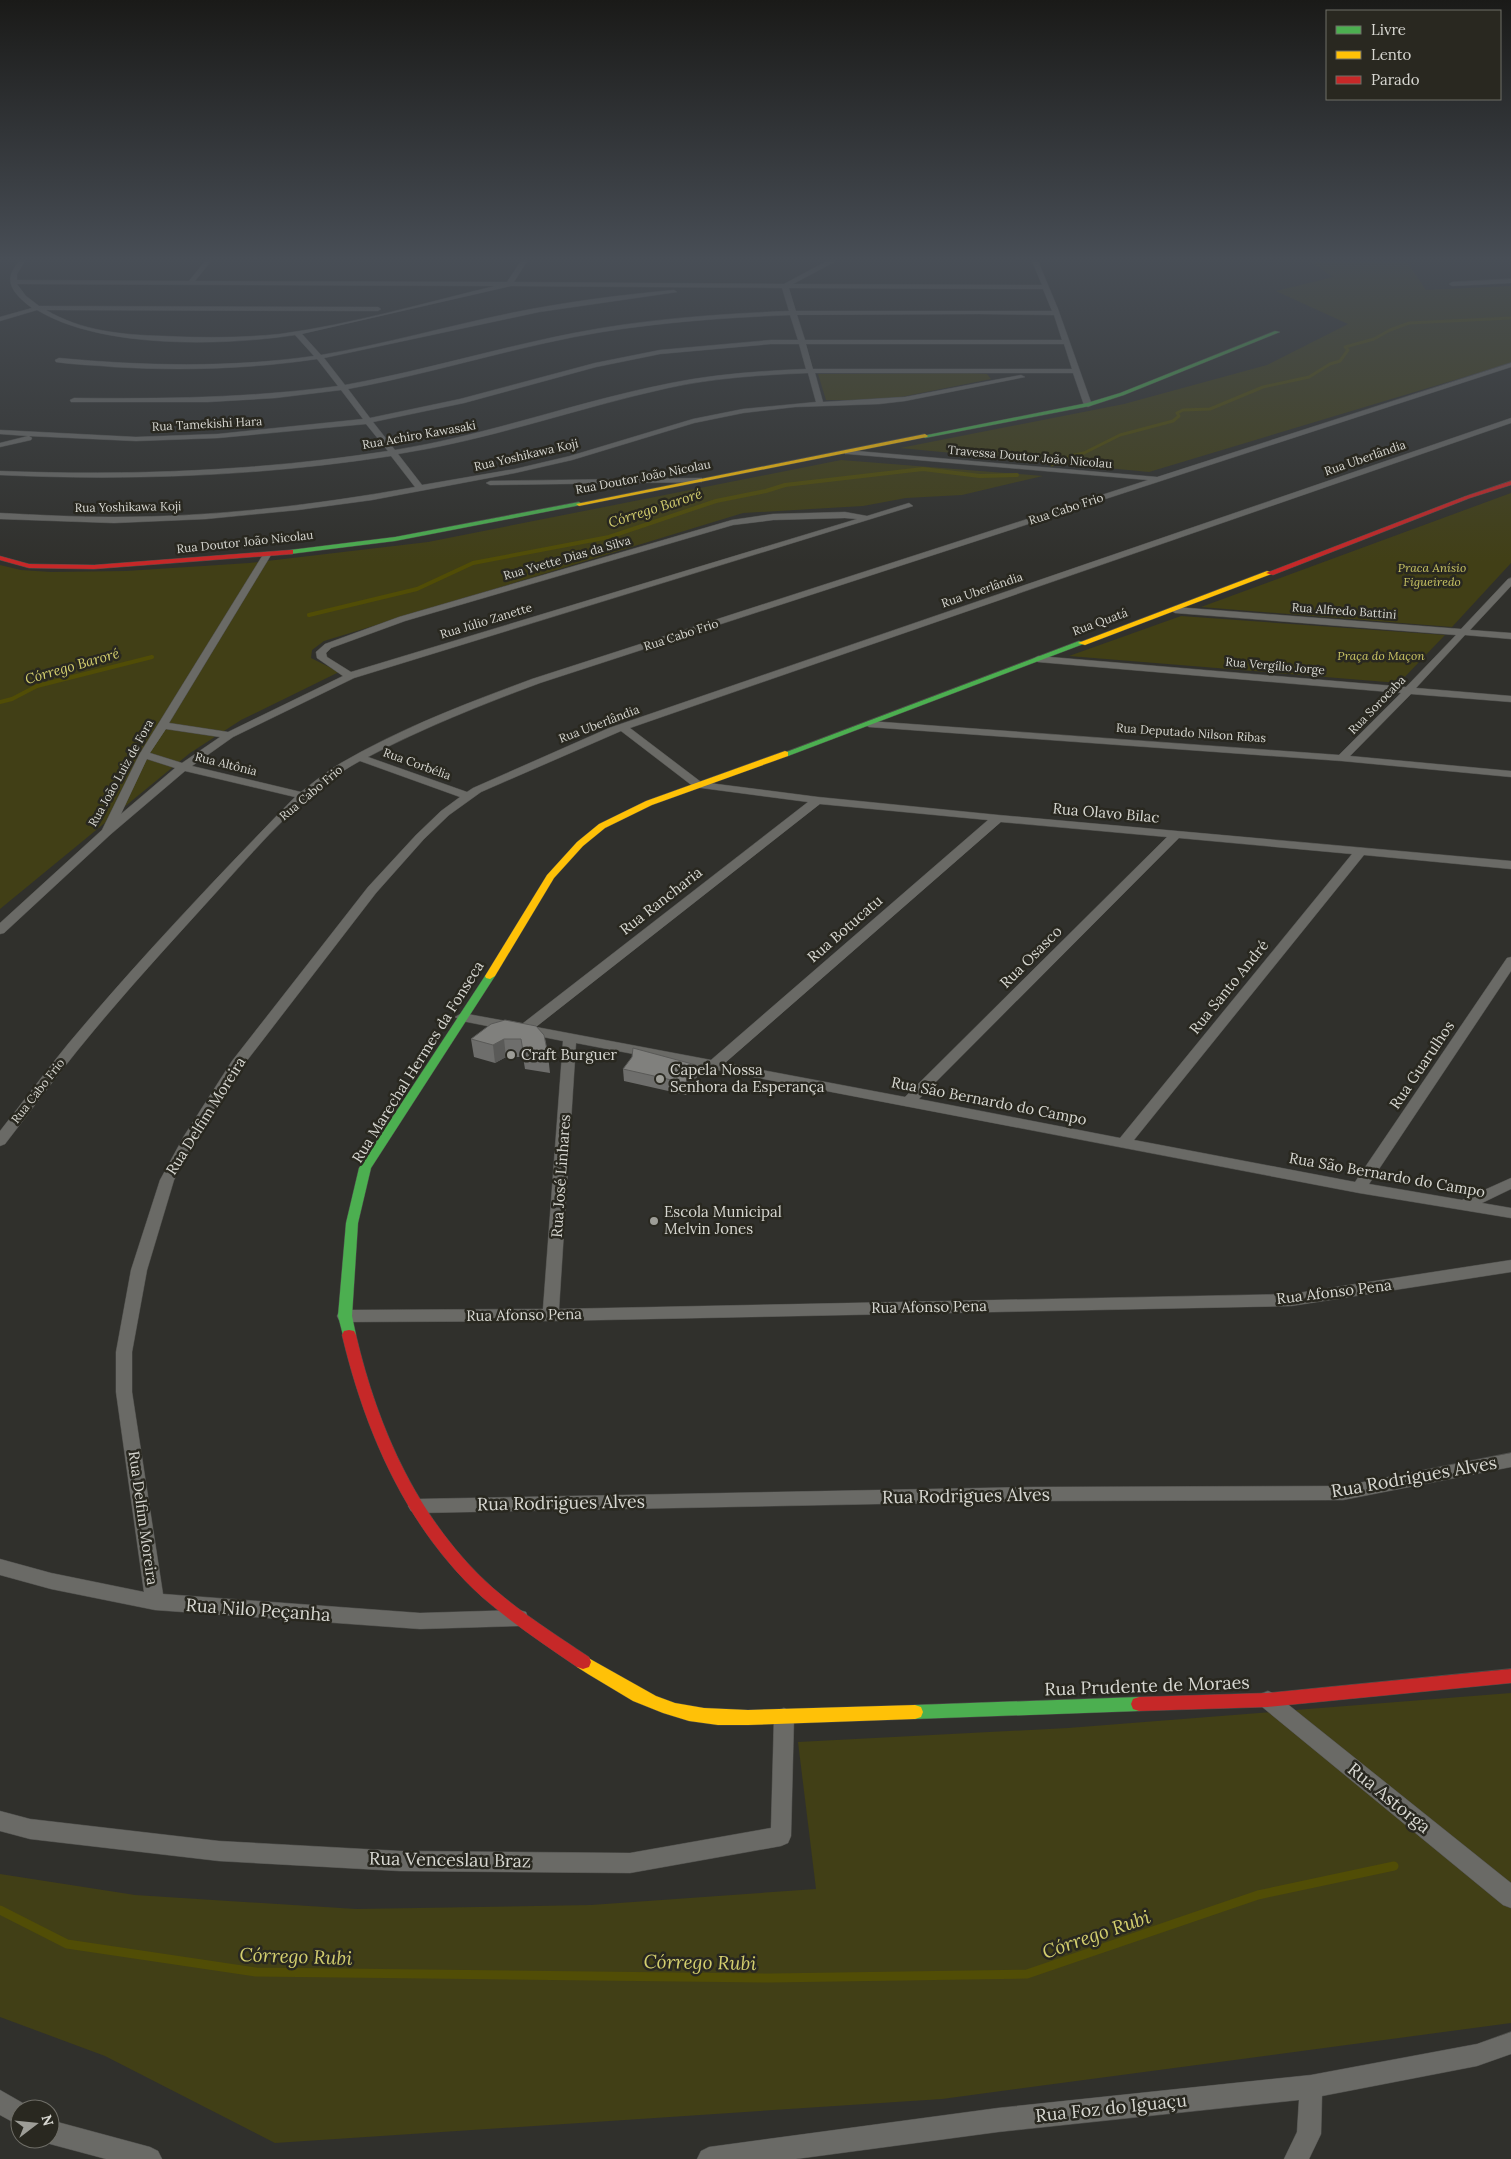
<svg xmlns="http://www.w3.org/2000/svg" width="1511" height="2159" font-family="Lora,serif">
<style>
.green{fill:#413f16}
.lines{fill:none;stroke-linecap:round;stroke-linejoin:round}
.stream-far2{stroke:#514d06;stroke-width:3}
.stream-far1{stroke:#514d06;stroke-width:4}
.stream{stroke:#514d06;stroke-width:9}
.street-casing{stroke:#4d4d4a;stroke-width:1}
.fast-casing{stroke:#4d4d4a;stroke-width:1}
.slow-casing{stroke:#4d4d4a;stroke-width:1}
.jam-casing{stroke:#4d4d4a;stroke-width:1}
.street{fill:#6a6a66;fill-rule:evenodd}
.fast{fill:#4caf50;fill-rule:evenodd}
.slow{fill:#ffc107;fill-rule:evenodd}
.jam{fill:#c62828;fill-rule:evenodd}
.wall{fill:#6e6e6c}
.shaded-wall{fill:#5a5a58}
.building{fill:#80807d;stroke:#5a5a58}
.poi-dot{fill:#9d9d97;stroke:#292820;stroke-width:2}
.labels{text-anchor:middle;stroke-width:5;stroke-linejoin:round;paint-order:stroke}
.far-street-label{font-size:12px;fill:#d7d7d1;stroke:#292820}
.far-park-label{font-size:12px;font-style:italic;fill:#c9c464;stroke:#292820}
.far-water-label{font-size:14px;font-style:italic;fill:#d3ce6e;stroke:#292820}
.street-label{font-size:15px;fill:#d7d7d1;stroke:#292820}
.poi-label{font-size:15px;fill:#d7d7d1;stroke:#292820;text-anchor:start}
.near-street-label{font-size:18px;fill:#d7d7d1;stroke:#292820}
.near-water-label{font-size:19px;font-style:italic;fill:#d3ce6e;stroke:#292820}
</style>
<rect width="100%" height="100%" fill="#30302c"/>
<g class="green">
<polygon points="1311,262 1407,262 1426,290 1511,286 1511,363 1149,472 900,448 1124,404 1267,365 1348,324 1276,291 1333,277"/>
<polygon points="971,373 987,374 991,379 901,397 875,400 826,400 818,374"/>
<polygon points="841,460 1043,476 962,495 906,498 863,506 743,513 324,641 312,650 311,658 339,672 241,720 190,753 0,909 0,565 21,570 51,572 126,571 249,563 428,542"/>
<polygon points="1511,493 1511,563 1452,627 1201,607"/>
<polygon points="1181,616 1445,635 1399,683 1069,656"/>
<polygon points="1511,1693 1511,2023 942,2099 275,2143 105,2056 0,2017 0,1874 135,1895 356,1909 591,1905 816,1889 798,1742 1068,1728"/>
</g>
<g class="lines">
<polyline class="stream-far2" points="1052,465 1070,456 1084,453 1120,435 1173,421 1179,416 1177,413 1183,410 1210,409 1263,387 1309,377 1330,364 1340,361 1348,350 1345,347 1374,339 1390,330 1409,323 1511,318"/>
<g class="stream-far1">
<polyline points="309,615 417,589 473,563 609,537 716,501 766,491 785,485 923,469 980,476 1017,475"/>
<polyline points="0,702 12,699 37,686 152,657"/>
</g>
<polyline class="stream" points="0,1910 67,1944 256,1972 771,1978 1027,1974 1258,1895 1394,1866"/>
<g class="street-casing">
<g id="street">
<path d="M19,261h6l-8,13v6l172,1 16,-20h6l-16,20 312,1 14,-21h6l-13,21 270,2 43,-23h9l-43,23 249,1 -10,-24h6l20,48 34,96 -4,2 -4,-2 -11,-32h-258l8,29 82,-5 116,-22 4,2 -120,24 -26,3 -84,3 -52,6 -49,10 -122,37 -57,13 -143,27 -74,10 -92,9 -92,4 -114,-4v-6c38,2 76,4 114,4 100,0 202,-12 301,-30l-24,-31c-130,20 -260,25 -391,19v-4c130,5 259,0 388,-20l-22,-27 -148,14 -82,3 -107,-5 3,2 -1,2 -31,7v-4l28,-7 -28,-2v-4l136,7 82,-3 145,-15 -22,-29 -66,8 -67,4h-137l-1,-2 4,-2c88,1 176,0 264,-12l-21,-27c-67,10 -135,12 -203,8 -19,-2 -39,-2 -58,-5l-1,-2 4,-2c85,8 170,10 255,-2l-19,-21c-72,11 -194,14 -258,-25l-37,11v-4l32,-9c-9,-7 -25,-19 -21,-33 1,-5 5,-9 8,-14zM17,284l478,2c-71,17 -142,38 -215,48 -39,4 -78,4 -117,2 -40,-1 -82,-5 -117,-26l332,1 3,-2 -3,-2 -339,-1 -13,-10zM511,286l271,2 7,23c-72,3 -144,8 -215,22 -77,15 -152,38 -229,52l-21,-27 215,-46 138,-20 -3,-2c-55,5 -109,12 -163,23 -63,13 -126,31 -190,42l-19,-21zM789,288l254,1 9,22h-256zM979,314l75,1 8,25h-257l-8,-25zM790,315l8,25h-27l-111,10 -65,13 -135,36 -90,19 -22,-29c76,-14 150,-37 226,-52 72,-14 144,-19 216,-22zM771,344h28l7,25c-45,2 -90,5 -135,14 -93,18 -182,52 -276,67l-22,-28 91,-19 132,-36 64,-13zM806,344h258l8,25h-259zM808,373l8,29 -73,7 -50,10 -123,37 -55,13 -93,16 -24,-31c92,-14 179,-46 270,-66 46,-10 93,-13 140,-15z"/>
<polygon points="1511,279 1511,283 1452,286 1449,284 1452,282"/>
<path d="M1511,363v4l-971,316c-59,22 -117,45 -172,74l99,35 6,-4 136,-60 902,-310v5l-881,305 71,54 117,15 180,18 513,46v8l-147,-14 -230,285 221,42 152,-224 4,-1v14l-142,213 93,16 49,-22v11l-29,14 29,5v10l-152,-25 -783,-150 -17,266 732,-15 220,-34v12l-220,34 -740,15 -206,1 -6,-2 -2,-4 2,-4 6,-2 198,-1 20,-268 -101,-20 -7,-4 7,-4 60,11 286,-222 -114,-15 -73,-56 -140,61 -32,23 -25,24 -48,54 -134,174 -46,73 -22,40 -27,90 -15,82v40l31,202 257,19 99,-3 7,2 2,6 -2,6 -7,2 -99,3 -265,-19 -104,-21 -51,-14v-16l51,14 93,19 -28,-200v-40l15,-82 29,-90 24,-44 48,-75 136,-174 48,-52 25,-24 19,-14 -100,-36c-54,29 -97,80 -138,125 -49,54 -99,108 -145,165 -25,31 -48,62 -72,93l-5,2v-15c23,-29 45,-59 68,-87 72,-86 149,-167 227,-247l-110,-26 -74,63 -107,99 -4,1v-11l102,-93 37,-75 125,-202 3,-1 4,3 -102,168 59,9 115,-56 -26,-18 -1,-6 9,-8 74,-27 333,-97 41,-6 72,-2 22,4 42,-13 4,3 -559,172 -121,59 -41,29 109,26c13,-10 26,-21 40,-29 60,-35 126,-60 191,-84l616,-199 -300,-26h-3v-4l312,27zM845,518l12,1 -506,153 -24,-15 -1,-4 5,-5 74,-27 328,-96 40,-5zM166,729l54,8 -38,26 -32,-10zM147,759l28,9 -54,46zM820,804l168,16 -277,240 -175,-33zM1001,822l166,15 -262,260 -180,-34zM1179,838l173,16 -232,284 -201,-39z"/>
<polygon points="699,478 702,478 702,482 490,485 486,483 490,481"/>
<polygon points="1511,578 1511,586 1470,630 1511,633 1511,639 1465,635 1416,688 1511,696 1511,702 1411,694 1350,756 1511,771 1511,777 1342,761 869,727 864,724 869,721 1339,755 1401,693 1038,662 1033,659 1038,656 1406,687 1456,635 1175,613 1170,610 1175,607 1461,629 1508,579"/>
<polygon points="1511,1453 1511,1467 1343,1500 1035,1501 417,1513 411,1511 408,1506 411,1501 417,1499 1035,1487 1343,1486"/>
<polygon points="1268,1691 1275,1694 1511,1883 1511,1908 1503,1905 1261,1706 1258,1700 1261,1694"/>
<polygon points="784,1708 791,1711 794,1717 791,1836 788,1843 781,1846 630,1873 400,1871 219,1861 30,1839 0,1831 0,1811 30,1819 219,1841 400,1851 630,1853 771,1828 774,1717 777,1711"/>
<polygon points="1511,2032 1511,2054 1477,2066 1322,2096 1321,2134 1309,2159 1284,2159 1297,2132 1299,2100 998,2132 796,2159 697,2159 701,2151 709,2147 998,2108 1311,2075 1477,2044"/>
<polygon points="0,2090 28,2106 30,2109 20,2109 20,2126 0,2115"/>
<polygon points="50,2120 150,2147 158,2151 162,2159 106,2159 50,2144 41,2139 50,2139"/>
</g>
</g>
<g class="fast-casing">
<g id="fast">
<polygon points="1275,331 1280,332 1124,395 1090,406 925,438 922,436 1087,403 1120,393"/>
<polygon points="579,502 582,504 581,505 395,541 290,554 286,552 290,550 395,537"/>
<polygon points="1079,641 1086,643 788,756 782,756 781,754"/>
<polygon points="490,973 495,976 371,1168 358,1223 352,1316 356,1335 354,1339 349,1340 344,1339 338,1316 346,1223 359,1168 485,976"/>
<polygon points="1139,1697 1145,1699 1147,1704 1145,1709 1139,1711 915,1719 909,1717 907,1712 909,1707 915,1705"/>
</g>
</g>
<g class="slow-casing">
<g id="slow">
<polygon points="925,434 928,436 927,437 579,506 576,504"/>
<polygon points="1267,571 1274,573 1085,645 1078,643"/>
<polygon points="785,751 788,752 788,756 652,805 605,828 583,846 554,878 495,976 490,979 486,978 485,976 547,875 577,842 599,824 646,801"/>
<polygon points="583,1655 656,1696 675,1703 704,1708 748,1710 915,1705 921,1707 923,1712 921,1717 915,1719 748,1725 718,1725 689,1721 663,1713 633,1701 588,1674 577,1667 575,1662 577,1657"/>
</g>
</g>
<g class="jam-casing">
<g id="jam">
<polygon points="1511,481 1511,485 1470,498 1273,575 1266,573 1466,496"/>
<polygon points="290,550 293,550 293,554 94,569 29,568 0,560 0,556 29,564 94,565"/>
<path d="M349,1330l5,1 2,4c22,94 63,187 137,253 30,26 63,47 96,69l2,5 -2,5 -6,2 -6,-2c-32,-22 -65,-44 -95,-70 -75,-68 -117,-165 -140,-262l2,-4z"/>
<polygon points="1511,1669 1511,1683 1267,1707 1139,1711 1133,1709 1131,1704 1133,1699 1139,1697 1267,1693"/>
</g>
</g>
<use href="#street" class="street"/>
<use href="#fast" class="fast"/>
<use href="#slow" class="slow"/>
<use href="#jam" class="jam"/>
</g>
<g class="wall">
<polygon points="544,1035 548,1055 550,1073 525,1069 523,1057 506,1057 495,1063 474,1057 471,1039"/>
<polygon points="623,1069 697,1077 686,1095 624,1081"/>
</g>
<g class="shaded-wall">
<polygon points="504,1039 506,1057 495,1063 493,1045"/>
<polygon points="696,1065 697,1077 686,1095 685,1083"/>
</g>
<g class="building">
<polygon points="505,1020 536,1026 544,1035 548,1055 523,1051 521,1039 504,1039 493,1045 471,1039 491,1024"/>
<polygon points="633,1048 696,1065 685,1083 623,1069 632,1057"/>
</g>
<linearGradient id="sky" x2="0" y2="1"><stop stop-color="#1a1a18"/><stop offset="0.46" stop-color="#484e56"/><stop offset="1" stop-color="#484e56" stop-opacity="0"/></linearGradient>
<rect width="1511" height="563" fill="url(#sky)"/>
<g class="poi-dot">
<circle cx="511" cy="1055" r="5"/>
<circle cx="660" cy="1079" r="5"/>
<circle cx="654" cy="1221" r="5"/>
</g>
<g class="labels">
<g class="far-street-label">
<text transform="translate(207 424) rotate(-3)" y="4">Rua Tamekishi Hara</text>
<text transform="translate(419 435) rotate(-10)" y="4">Rua Achiro Kawasaki</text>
<text transform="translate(526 455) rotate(-13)" y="4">Rua Yoshikawa Koji</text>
<text transform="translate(1030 457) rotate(5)" y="4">Travessa Doutor João Nicolau</text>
<text transform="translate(1365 458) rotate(-19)" y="4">Rua Uberlândia</text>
<text transform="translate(643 477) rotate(-11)" y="4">Rua Doutor João Nicolau</text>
<text transform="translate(128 507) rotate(-1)" y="4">Rua Yoshikawa Koji</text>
<text transform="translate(1066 509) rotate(-18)" y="4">Rua Cabo Frio</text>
<text transform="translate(245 542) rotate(-6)" y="4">Rua Doutor João Nicolau</text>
<text transform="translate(567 558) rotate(-16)" y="4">Rua Yvette Dias da Silva</text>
<text transform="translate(982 590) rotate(-19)" y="4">Rua Uberlândia</text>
<text transform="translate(1344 611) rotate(4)" y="4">Rua Alfredo Battini</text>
<text transform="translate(486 621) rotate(-17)" y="4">Rua Júlio Zanette</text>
<text transform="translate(1100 622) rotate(-20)" y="4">Rua Quatá</text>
<text transform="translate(681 635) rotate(-18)" y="4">Rua Cabo Frio</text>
<text transform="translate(1275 666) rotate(5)" y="4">Rua Vergílio Jorge</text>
<text transform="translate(1377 705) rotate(-46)" y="4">Rua Sorocaba</text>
<text transform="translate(599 724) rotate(-21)" y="4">Rua Uberlândia</text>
<text transform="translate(1191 733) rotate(4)" y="4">Rua Deputado Nilson Ribas</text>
<text transform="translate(226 764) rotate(14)" y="4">Rua Altônia</text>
<text transform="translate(417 764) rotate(20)" y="4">Rua Corbélia</text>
<text transform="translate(121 773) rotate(-61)" y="4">Rua João Luiz de Fora</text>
<text transform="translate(311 793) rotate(-40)" y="4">Rua Cabo Frio</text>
<text transform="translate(38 1091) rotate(-52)" y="4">Rua Cabo Frio</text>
</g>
<g class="far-park-label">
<text x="1432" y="572">Praca Anísio<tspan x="1432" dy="14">Figueiredo</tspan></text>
<text x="1381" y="660">Praça do Maçon</text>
</g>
<g class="far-water-label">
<text transform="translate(655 508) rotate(-18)" y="5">Córrego Baroré</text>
<text transform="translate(72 666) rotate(-16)" y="5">Córrego Baroré</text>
</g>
<g class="street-label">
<text transform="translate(1106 813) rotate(5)" y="5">Rua Olavo Bilac</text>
<text transform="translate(661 901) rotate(-38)" y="5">Rua Rancharia</text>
<text transform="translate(845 929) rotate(-41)" y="5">Rua Botucatu</text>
<text transform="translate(1031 957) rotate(-45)" y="5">Rua Osasco</text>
<text transform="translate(1229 987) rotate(-51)" y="5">Rua Santo André</text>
<text transform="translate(418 1062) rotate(-58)" y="5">Rua Marechal Hermes da Fonseca</text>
<text transform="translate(1422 1065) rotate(-56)" y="5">Rua Guarulhos</text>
<text transform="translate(989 1101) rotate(11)" y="5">Rua São Bernardo do Campo</text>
<text transform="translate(206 1116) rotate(-58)" y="5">Rua Delfim Moreira</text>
<text transform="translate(1387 1175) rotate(10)" y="5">Rua São Bernardo do Campo</text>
<text transform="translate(561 1176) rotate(-86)" y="5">Rua José Linhares</text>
<text transform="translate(1334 1292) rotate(-7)" y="5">Rua Afonso Pena</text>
<text transform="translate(929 1307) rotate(-1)" y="5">Rua Afonso Pena</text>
<text transform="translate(524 1315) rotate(-1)" y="5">Rua Afonso Pena</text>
<text transform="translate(143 1518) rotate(82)" y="5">Rua Delfim Moreira</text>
</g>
<g class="poi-label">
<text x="521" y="1060">Craft Burguer</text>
<text x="670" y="1075">Capela Nossa<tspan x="670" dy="17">Senhora da Esperança</tspan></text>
<text x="664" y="1217">Escola Municipal<tspan x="664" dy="17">Melvin Jones</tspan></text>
</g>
<g class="near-street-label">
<text transform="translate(1414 1477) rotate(-10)" y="6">Rua Rodrigues Alves</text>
<text transform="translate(966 1496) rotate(-1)" y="6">Rua Rodrigues Alves</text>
<text transform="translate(561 1503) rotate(-1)" y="6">Rua Rodrigues Alves</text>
<text transform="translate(258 1610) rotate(4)" y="6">Rua Nilo Peçanha</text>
<text transform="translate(1147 1686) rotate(-2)" y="6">Rua Prudente de Moraes</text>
<text transform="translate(1389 1798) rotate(39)" y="6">Rua Astorga</text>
<text transform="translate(450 1860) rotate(1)" y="6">Rua Venceslau Braz</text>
<text transform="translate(1111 2108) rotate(-6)" y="6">Rua Foz do Iguaçu</text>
</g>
<g class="near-water-label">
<text transform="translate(1096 1934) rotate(-19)" y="7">Córrego Rubi</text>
<text transform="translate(296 1956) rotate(2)" y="7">Córrego Rubi</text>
<text transform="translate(700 1962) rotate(1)" y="7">Córrego Rubi</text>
</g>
</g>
<rect x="1326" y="10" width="175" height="90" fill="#292820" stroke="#6f6e67"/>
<rect x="1336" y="26" width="25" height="8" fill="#4caf50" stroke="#6f6e67"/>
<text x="1371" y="35" font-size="15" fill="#d7d7d1">Livre</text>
<rect x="1336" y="51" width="25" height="8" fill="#ffc107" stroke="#6f6e67"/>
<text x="1371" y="60" font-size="15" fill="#d7d7d1">Lento</text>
<rect x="1336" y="76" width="25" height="8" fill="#c62828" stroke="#6f6e67"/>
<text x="1371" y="85" font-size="15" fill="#d7d7d1">Parado</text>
<g transform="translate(35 2124) rotate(74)"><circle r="24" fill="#292820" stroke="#6f6e67"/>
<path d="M0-4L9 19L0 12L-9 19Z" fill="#9d9d97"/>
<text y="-8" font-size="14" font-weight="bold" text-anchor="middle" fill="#d7d7d1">N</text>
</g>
</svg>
